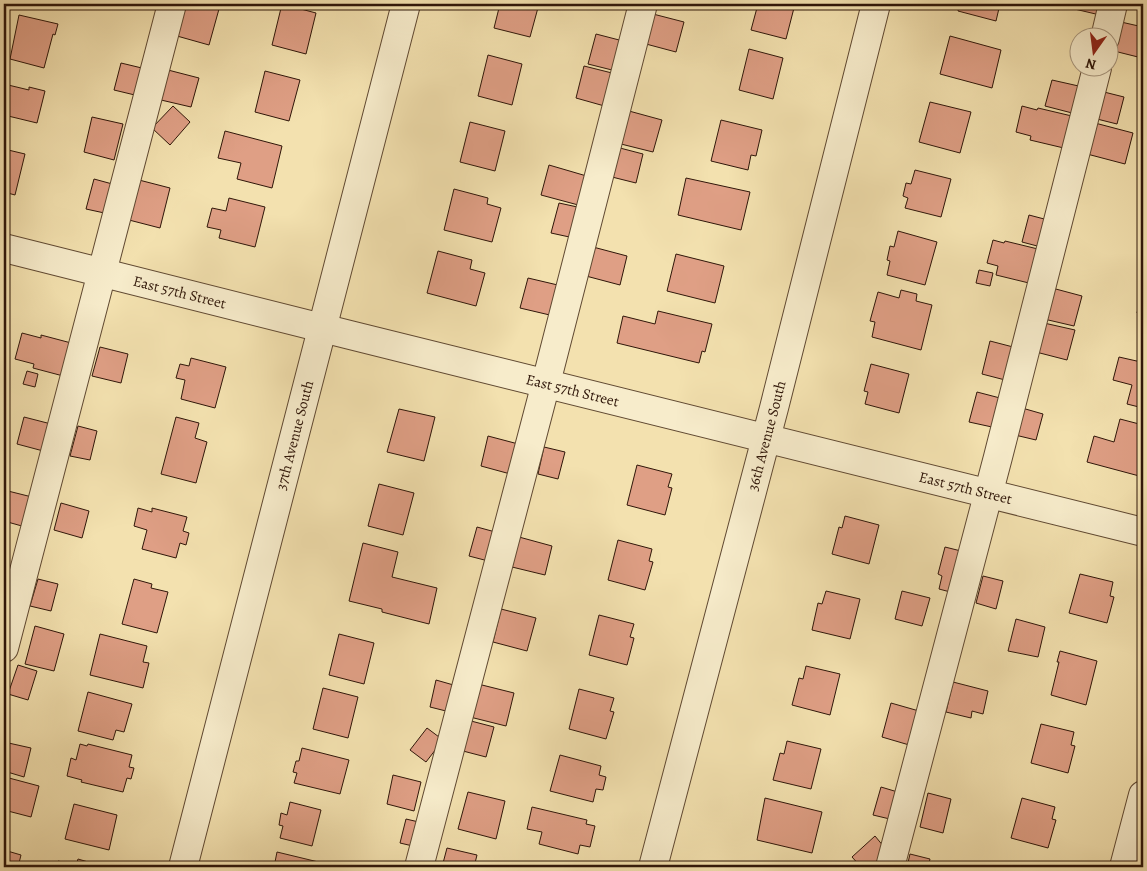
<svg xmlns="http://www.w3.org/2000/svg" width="1147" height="871" font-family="Alegreya,serif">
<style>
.building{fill:#df9f85;stroke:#2f1609}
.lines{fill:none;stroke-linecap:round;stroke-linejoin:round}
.minor-casing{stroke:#604932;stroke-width:30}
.minor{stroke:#f7eccb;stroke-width:28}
.labels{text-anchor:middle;stroke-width:5;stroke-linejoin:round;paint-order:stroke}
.street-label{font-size:15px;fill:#2f1609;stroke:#f7eccb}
</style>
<rect width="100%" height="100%" fill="#f3e1af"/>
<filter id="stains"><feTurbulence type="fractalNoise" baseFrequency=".004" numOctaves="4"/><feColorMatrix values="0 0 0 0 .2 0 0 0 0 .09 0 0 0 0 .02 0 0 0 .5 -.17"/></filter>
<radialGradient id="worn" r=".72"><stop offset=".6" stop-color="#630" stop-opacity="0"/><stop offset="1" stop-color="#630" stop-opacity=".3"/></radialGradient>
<g class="building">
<polygon points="185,4 198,4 219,9 209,45 177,36"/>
<polygon points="282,4 316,13 306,54 272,45"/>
<polygon points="500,4 539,4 530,37 494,28"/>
<polygon points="758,4 795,4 786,39 751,30"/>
<polygon points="959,4 1000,4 996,21 958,11"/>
<polygon points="1067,4 1103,4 1100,15 1066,7"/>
<polygon points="653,14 684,22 676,52 646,44"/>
<polygon points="19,15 58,24 55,35 53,34 44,68 10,59"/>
<polygon points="1121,22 1143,27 1142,58 1114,51"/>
<polygon points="596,34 623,41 616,71 588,64"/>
<polygon points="950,36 1001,50 992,88 940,74"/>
<polygon points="749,49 783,58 773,99 739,90"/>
<polygon points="488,55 522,64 512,105 478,96"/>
<polygon points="121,63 146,69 139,96 114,90"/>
<polygon points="584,66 616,74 608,107 576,98"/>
<polygon points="168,70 199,78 191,107 161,100"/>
<polygon points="265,71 300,80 289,121 255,112"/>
<polygon points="1052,80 1083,87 1076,114 1045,106"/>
<polygon points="4,84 29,90 29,87 45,91 37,123 4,115"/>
<polygon points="1104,92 1124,97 1117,124 1097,119"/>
<polygon points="930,102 971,112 960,153 919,142"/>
<polygon points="173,106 190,122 170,145 152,128"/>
<polygon points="1022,106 1037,110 1038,108 1076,117 1068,149 1030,140 1031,136 1016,132"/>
<polygon points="629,111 662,120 653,152 621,144"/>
<polygon points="92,117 123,124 114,160 84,152"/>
<polygon points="721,120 762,130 756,156 751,155 748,170 711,161"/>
<polygon points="470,122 505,131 495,171 460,162"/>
<polygon points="1095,123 1133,133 1125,164 1087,154"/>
<polygon points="225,131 282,146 272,188 237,179 241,163 218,158"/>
<polygon points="620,148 643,154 636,183 612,177"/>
<polygon points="4,149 25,154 15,195 4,192"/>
<polygon points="549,165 590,177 582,206 541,195"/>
<polygon points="915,170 951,179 941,217 905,208 908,198 903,196 906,183 911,184"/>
<polygon points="686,178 750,192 741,230 678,215"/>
<polygon points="94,179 116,185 109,214 86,209"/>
<polygon points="139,180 170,188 160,228 129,220"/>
<polygon points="454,189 488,198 487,204 501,208 492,242 444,230"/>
<polygon points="229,198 265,207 255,247 219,238 221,230 207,227 212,208 226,211"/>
<polygon points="559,203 582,208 574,238 551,233"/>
<polygon points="1029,215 1048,220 1041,247 1022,242"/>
<polygon points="898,231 937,242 925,285 887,275 890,261 887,260 890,246 894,247"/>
<polygon points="993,240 1004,243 1005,241 1042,250 1033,284 996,275 998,266 987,263"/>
<polygon points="593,247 627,256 620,285 586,276"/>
<polygon points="438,251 472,260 470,269 485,273 476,306 427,293"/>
<polygon points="676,254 724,266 715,303 667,291"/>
<polygon points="979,270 993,273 990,286 976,283"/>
<polygon points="528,278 562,286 554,316 520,308"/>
<polygon points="1052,288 1082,296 1074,326 1044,319"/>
<polygon points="901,290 917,294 916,301 932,305 921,350 872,337 875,322 870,321 878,292 899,298"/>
<polygon points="1141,296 1143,297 1143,315 1137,313"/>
<polygon points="658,311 712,324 705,352 702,351 699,363 617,343 623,316 655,324"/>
<polygon points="1044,323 1075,330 1067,360 1036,352"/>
<polygon points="22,333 41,338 41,335 75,344 67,377 33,368 34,364 15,359"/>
<polygon points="990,341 1017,348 1009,381 982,374"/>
<polygon points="100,347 128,354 121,383 92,376"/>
<polygon points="1119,357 1141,362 1140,364 1143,365 1143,408 1127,404 1132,385 1113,380"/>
<polygon points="191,358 226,367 215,408 181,399 185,380 176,378 180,364 189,366"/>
<polygon points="871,364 909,374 899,413 865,404 868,392 864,391"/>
<polygon points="27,371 38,374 35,387 23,384"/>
<polygon points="977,392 1000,398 992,427 969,422"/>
<polygon points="1022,408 1043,414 1036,440 1015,435"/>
<polygon points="399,409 435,417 424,461 387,452"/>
<polygon points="24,417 55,425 47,452 17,444"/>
<polygon points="176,417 199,423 195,438 207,442 196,483 161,474"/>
<polygon points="1120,419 1143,425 1143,477 1087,462 1094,436 1114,442"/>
<polygon points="78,426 97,431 90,460 70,456"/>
<polygon points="488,436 522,445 514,475 481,466"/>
<polygon points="544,447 565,452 558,479 538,474"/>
<polygon points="637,465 672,474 668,487 672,488 665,515 627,505"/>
<polygon points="379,484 414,493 403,535 368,526"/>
<polygon points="4,490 36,498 29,528 4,521"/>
<polygon points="61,503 89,511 82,538 54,530"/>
<polygon points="138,508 152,512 152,508 187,517 183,531 189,533 186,545 180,543 176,558 142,549 147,530 134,526"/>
<polygon points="845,516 879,525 869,564 832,554 839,527 842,528"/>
<polygon points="477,527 499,533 492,562 469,556"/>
<polygon points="519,537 552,546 545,575 512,567"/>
<polygon points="618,540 652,549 649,561 653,562 645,590 608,580"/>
<polygon points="363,543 398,552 392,577 437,588 429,624 382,612 382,609 349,601"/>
<polygon points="945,547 965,552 954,593 939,589 942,576 938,574"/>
<polygon points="4,571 16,574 4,600"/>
<polygon points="1080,574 1113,582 1110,596 1114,597 1107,623 1069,613"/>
<polygon points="983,576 1003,581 996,609 976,603"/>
<polygon points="38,579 58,584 51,611 30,606"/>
<polygon points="134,579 152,584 151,588 168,592 157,633 122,624"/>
<polygon points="826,591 860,599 850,639 812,630 818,603 822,604"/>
<polygon points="902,591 930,598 922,626 895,619"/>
<polygon points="501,609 536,618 527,651 493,642"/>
<polygon points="599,615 634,624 630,637 634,638 627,665 589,655"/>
<polygon points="1016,619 1045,627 1038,657 1008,651"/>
<polygon points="35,626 64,634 54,671 25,664"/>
<polygon points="100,634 147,646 143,662 149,663 143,688 90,675"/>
<polygon points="339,634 374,643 364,684 329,675"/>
<polygon points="1060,651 1097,661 1086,705 1051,695 1059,662 1057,662"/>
<polygon points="18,665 37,671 28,700 8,694"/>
<polygon points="806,666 840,674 830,715 792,705 799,678 803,679"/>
<polygon points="436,680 457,686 450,712 430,707"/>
<polygon points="953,682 988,691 983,714 972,711 971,718 946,712"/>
<polygon points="478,684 514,693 506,726 470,717"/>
<polygon points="323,688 358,697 348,738 313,729"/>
<polygon points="579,689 614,698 610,711 614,712 606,739 569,729"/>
<polygon points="88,692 132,704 124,732 116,730 113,740 78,731"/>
<polygon points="891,703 926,713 916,747 882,737"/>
<polygon points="471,721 494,727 486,757 463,751"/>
<polygon points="1041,724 1074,732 1071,745 1075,746 1068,773 1031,763"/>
<polygon points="427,728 443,740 426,762 410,750"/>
<polygon points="787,741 821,749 811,789 773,780 780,753 784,754"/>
<polygon points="4,742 31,748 24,777 4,771"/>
<polygon points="80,744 87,746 88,744 132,755 129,767 134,768 131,779 127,778 123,792 81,782 82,780 67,776 71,758 76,760"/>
<polygon points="302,748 349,760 340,794 294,783 297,773 293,772 296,761 299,761"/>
<polygon points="560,755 601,766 599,775 606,777 603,790 596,789 593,802 550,791"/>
<polygon points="393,775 421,782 414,811 387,804"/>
<polygon points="9,778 39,786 31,817 4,810 4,798"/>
<polygon points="881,787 901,793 894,820 873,815"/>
<polygon points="468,792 505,801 496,839 458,829"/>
<polygon points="928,793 951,799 943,833 920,827"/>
<polygon points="765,798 822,812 812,853 757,840"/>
<polygon points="1022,798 1055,807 1052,819 1056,820 1048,848 1011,838"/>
<polygon points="290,802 321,810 312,846 280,838 283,826 279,825 281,813 287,815"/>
<polygon points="74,804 117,815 109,850 65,839"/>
<polygon points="532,807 587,820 586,824 595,826 590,847 580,845 578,854 539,844 542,832 527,829"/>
<polygon points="406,819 423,823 417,847 400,843"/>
<polygon points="875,836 889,853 874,867 861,867 852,857"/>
<polygon points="447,848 477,855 474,867 442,867"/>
<polygon points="4,850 21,855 18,867 4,867"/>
<polygon points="277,852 335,866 335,867 274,867"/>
<polygon points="910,854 930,859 928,867 907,867"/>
<polygon points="78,859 95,864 95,867 50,867 51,864 57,865 58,861 76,865"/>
<polygon points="533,862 553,867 531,867"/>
<polygon points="750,864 761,866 761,864 784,867 749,867"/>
</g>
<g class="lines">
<g class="minor-casing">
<g id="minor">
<polyline points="1105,38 1113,4"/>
<path id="s1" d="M4,248l346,87 793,197"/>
<polyline points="4,648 172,4"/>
<path id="s2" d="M183,867l223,-863"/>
<polyline points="419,867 546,383 643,4"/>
<path id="s3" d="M653,867l121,-459 102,-404"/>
<polyline points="890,867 998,457 1097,68"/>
<polyline points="1124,867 1143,795"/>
</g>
</g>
<use href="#minor" class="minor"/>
</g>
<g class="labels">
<g class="street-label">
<text dy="5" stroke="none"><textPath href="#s1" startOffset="181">East 57th Street</textPath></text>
<text dy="5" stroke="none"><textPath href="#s1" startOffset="586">East 57th Street</textPath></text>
<text dy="5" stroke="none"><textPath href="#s2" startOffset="446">37th Avenue South</textPath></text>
<text dy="5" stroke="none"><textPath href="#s3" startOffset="446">36th Avenue South</textPath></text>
<text dy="5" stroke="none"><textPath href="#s1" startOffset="991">East 57th Street</textPath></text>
</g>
</g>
<rect width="1147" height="871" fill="none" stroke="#f3e1af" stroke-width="20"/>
<rect x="5" y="5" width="1137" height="861" fill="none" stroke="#2f1609" stroke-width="2.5"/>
<rect x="10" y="10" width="1127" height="851" fill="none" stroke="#2f1609"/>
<g transform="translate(1094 52) rotate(194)"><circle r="24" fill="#f7eccb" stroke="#a7967d"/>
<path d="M0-4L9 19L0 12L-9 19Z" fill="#8f2418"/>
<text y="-8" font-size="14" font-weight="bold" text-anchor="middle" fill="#2f1609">N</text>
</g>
<rect width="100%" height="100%" filter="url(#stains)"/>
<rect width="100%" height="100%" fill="url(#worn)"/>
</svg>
